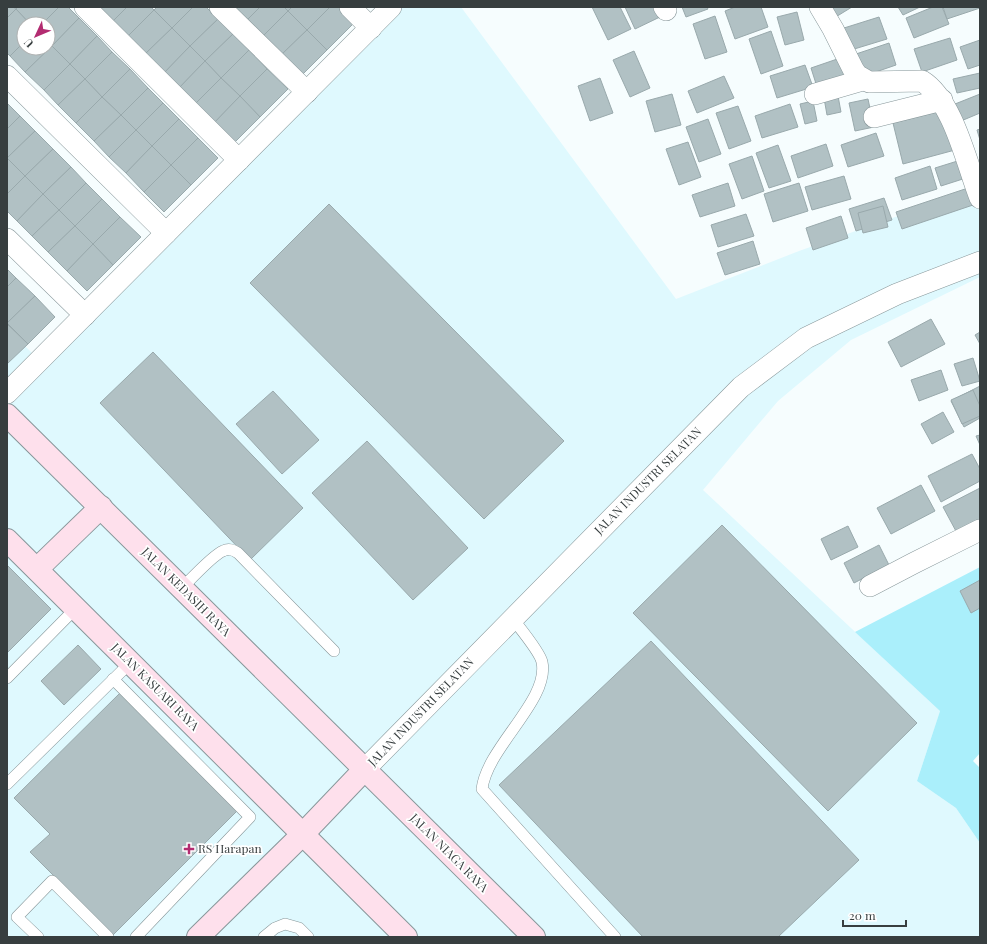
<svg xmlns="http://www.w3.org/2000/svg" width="987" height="944" font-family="'Playfair Display',serif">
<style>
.built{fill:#dff9fe}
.green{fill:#aaeffb}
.building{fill:#b1c1c4;stroke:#99a9ac}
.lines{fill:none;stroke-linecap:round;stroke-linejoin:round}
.lane-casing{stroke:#88979a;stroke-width:12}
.street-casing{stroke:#88979a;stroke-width:22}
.secondary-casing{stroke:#88979a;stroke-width:24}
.lane{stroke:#fff;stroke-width:11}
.street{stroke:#fff;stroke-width:21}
.secondary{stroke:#fee0ec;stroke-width:22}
.poi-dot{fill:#b32c71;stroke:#fff;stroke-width:1.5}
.labels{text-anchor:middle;stroke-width:3.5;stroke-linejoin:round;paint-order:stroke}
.street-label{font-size:12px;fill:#373e3f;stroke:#fff}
.poi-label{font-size:12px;fill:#373e3f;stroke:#fff;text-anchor:start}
</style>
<rect width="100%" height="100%" fill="#f6fdfe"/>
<polygon class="built" points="394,7 461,7 676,299 799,251 980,187 980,277 851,340 778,401 703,490 940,711 917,781 956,808 980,843 980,937 7,937 7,328 46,367"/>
<polygon class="green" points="980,567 980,753 973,761 980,768 980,843 956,808 917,781 940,711 855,632"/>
<g class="building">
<polygon points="7,7 13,7 16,9 7,18"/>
<polygon points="18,7 59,7 42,24 30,24 16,9"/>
<polygon points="59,7 68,7 79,18 52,46 48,42 48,24 42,24"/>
<polygon points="99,7 127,7 113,21"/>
<polygon points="127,7 151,7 154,10 128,36 113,21"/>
<polygon points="157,7 193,7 172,28 154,10"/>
<polygon points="193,7 206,7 218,19 190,46 172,28"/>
<polygon points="232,7 260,7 246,21"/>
<polygon points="260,7 284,7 288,11 262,37 246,21"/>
<polygon points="284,7 292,7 288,11"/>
<polygon points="292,7 330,7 307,30 288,11"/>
<polygon points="330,7 339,7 354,23 327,50 307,30"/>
<polygon points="592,7 620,7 631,29 608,40"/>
<polygon points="625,7 658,7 662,16 635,29"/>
<polygon points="682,7 707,7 708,9 686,17"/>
<polygon points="735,7 761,7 768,27 735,39 725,11"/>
<polygon points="827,7 852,7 834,18"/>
<polygon points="898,7 920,7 903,15"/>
<polygon points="933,7 942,7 949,24 914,38 906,18"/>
<polygon points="943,7 980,7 980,8 947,19"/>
<polygon points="16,9 30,24 24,24 24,42 10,56 7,53 7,18"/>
<polygon points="154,10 172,28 145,54 128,36"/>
<polygon points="288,11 307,30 280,56 262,37"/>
<polygon points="797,12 804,40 785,45 777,17"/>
<polygon points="715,16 727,52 705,59 693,24"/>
<polygon points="879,17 887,39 851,50 844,28"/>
<polygon points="79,18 97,36 70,64 52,46"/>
<polygon points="218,19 233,34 205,61 190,46"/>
<polygon points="172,28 190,46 164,73 145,54"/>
<polygon points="307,30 327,50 301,76 280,56"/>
<polygon points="771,31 783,66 761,74 749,39"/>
<polygon points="233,34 249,50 221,78 205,61"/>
<polygon points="97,36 112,52 85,79 70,64"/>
<polygon points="950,38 957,60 922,72 914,49"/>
<polygon points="980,40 980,65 968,69 960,47"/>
<polygon points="24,42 24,48 48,48 48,42 52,46 25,72 10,56"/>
<polygon points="889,43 896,65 861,77 853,55"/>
<polygon points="52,46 70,64 44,90 25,72"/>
<polygon points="190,46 205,61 179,88 164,73"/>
<polygon points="249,50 267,69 240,96 221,78"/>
<polygon points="634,51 650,88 630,97 613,60"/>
<polygon points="112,52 130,69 102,97 85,79"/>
<polygon points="846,56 853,79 818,90 811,68"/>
<polygon points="205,61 221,78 195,104 179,88"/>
<polygon points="70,64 85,79 58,105 44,90"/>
<polygon points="805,65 813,87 777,98 770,76"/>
<polygon points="130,69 148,88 121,115 102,97"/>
<polygon points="267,69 288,89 260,117 240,96"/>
<polygon points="980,73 980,88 957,93 953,79"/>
<polygon points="724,76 734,98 697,113 688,91"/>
<polygon points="221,78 240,96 214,123 195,104"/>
<polygon points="600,78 613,113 590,121 578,86"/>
<polygon points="85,79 102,97 76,123 58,105"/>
<polygon points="148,88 163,103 136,130 121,115"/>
<polygon points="672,94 681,125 655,132 646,101"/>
<polygon points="980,94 980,113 961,121 955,104"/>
<polygon points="240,96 260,117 234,143 214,123"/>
<polygon points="838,96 841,112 827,115 824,98"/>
<polygon points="102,97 121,115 94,141 76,123"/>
<polygon points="868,99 874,127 855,131 849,103"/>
<polygon points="813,101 817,121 805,124 800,104"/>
<polygon points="7,103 20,116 7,129"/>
<polygon points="163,103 179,119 152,146 136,130"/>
<polygon points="790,104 798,127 762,138 755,116"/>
<polygon points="738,106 751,141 729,149 716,113"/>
<polygon points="945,110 955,150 903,164 893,123"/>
<polygon points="121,115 136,130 109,157 94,141"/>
<polygon points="20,116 35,131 7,158 7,129"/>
<polygon points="179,119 198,138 171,165 152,146"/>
<polygon points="708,119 721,154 699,162 686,127"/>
<polygon points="980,129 980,140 977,130"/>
<polygon points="136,130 152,146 126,173 109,157"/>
<polygon points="35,131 53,149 25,176 7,158"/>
<polygon points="876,133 884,156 848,167 841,145"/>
<polygon points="198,138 218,158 191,185 171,165"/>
<polygon points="688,142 701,177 679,185 666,149"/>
<polygon points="826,144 833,166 798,178 791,156"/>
<polygon points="778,145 791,181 769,188 756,153"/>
<polygon points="152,146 171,165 144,192 126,173"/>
<polygon points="53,149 71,167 43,194 25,176"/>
<polygon points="752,156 764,191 742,199 729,164"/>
<polygon points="7,158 25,176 7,194"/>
<polygon points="964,159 969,177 941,186 935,168"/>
<polygon points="171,165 191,185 164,212 144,192"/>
<polygon points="930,166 937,189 902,200 895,178"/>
<polygon points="71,167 86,183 59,210 43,194"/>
<polygon points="25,176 43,194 17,221 7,211 7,194"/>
<polygon points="844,176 851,199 812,210 805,187"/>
<polygon points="86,183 102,199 75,226 59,210"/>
<polygon points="728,183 735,206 700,217 692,195"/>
<polygon points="799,183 808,211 773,222 764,194"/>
<polygon points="968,188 973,205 902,229 896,212"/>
<polygon points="43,194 59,210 32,236 17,221"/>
<polygon points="884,198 892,220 856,231 849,209"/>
<polygon points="102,199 120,217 93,244 75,226"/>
<polygon points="329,204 564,441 484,519 250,283"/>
<polygon points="883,206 888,227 863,233 858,213"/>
<polygon points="59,210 75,226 48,252 32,236"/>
<polygon points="746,214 754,236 718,247 711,225"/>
<polygon points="841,216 848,238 813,250 806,228"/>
<polygon points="120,217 141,237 113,265 93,244"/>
<polygon points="75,226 93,244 67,271 48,252"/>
<polygon points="753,241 760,264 725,275 717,253"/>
<polygon points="93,244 113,265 87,291 67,271"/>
<polygon points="7,269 16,278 7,287"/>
<polygon points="16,278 35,296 7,323 7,287"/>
<polygon points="35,296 55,317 28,344 7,323"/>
<polygon points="931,319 945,344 901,367 888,342"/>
<polygon points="7,324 28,344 7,364"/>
<polygon points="980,332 980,344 975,335"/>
<polygon points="153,352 303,508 250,560 100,403"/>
<polygon points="973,358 980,381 962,386 954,364"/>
<polygon points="941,370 948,390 919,401 911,380"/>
<polygon points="980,386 980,418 964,427 951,401"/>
<polygon points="973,390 980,406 980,416 962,424 951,400"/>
<polygon points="273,391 319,440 282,474 236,424"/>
<polygon points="943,412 954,432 932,444 921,424"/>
<polygon points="980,435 980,445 976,436"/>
<polygon points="367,441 468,548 413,600 312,493"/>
<polygon points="972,454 980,469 980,481 941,502 928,476"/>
<polygon points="921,485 935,511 891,534 877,508"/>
<polygon points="980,488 980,520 957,533 943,507"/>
<polygon points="722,525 917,723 828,811 633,613"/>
<polygon points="848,526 858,547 831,560 821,539"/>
<polygon points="879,545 889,565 854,583 844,563"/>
<polygon points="7,565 51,609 7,653"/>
<polygon points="980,580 980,608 971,613 960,591"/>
<polygon points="651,641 859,860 778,937 643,937 499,785"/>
<polygon points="78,645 101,669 64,705 41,681"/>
<polygon points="121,692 238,810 113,935 30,852 50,834 14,798"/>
</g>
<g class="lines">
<g class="lane-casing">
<g id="lane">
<path d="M182,588c9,-9 31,-33 41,-37 6,-3 10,-1 15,2l96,98"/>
<path d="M513,619c6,8 27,33 29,43 8,38 -55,85 -60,127l133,148"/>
<polyline points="7,678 76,608"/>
<polyline points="113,679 250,817 136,937"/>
<polyline points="7,784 130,663"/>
<polyline points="38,937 17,917 52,881 108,937"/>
<polyline points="264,937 275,928 285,924 299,928 308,937"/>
</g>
</g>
<g class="street-casing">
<g id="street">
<polyline points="85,7 239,160"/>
<polyline points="220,7 307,92"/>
<polyline points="350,7 371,28"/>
<polyline points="664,7 666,10"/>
<path d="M820,7l13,22 20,40 4,6 12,7 53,-1c31,19 45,84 58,117"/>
<polyline points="7,76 166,233"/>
<polyline points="815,94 863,80"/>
<polyline points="874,117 942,100"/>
<polyline points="7,239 85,315"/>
<polyline points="7,393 391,7"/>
<polyline points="870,586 914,563 980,530"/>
<polyline points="365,769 741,387 806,338 897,294 980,262"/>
</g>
</g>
<g class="secondary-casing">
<g id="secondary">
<polyline points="7,415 534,937"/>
<polyline points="7,540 406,937"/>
<polyline points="37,569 101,507"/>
<polyline points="198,937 302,835 365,769"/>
</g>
</g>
<use href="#lane" class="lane"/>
<use href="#street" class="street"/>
<use href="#secondary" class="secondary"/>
</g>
<path class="poi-dot" d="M187 843h4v4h4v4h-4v4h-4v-4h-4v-4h4z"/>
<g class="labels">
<g class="street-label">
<text transform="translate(648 481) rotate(-45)" y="4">JALAN INDUSTRI SELATAN</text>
<text transform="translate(186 592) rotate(45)" y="4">JALAN KEDASIH RAYA</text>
<text transform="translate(155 687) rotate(45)" y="4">JALAN KASUARI RAYA</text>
<text transform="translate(421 712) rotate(-46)" y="4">JALAN INDUSTRI SELATAN</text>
<text transform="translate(449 853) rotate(45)" y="4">JALAN NIAGA RAYA</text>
</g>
<g class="poi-label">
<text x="198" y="853">RS Harapan</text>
</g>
</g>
<rect width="987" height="944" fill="none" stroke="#373e3f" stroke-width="16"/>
<g transform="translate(36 36) rotate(226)"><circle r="19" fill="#ffffff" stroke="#afb2b2"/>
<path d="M0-3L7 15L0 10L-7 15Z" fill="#b32c71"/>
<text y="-6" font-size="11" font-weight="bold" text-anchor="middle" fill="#373e3f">U</text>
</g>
<path d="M843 920v6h63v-6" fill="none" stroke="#373e3f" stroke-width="2"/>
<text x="849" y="920" font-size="12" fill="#373e3f" stroke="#ffffff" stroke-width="3" paint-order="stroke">20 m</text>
</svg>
